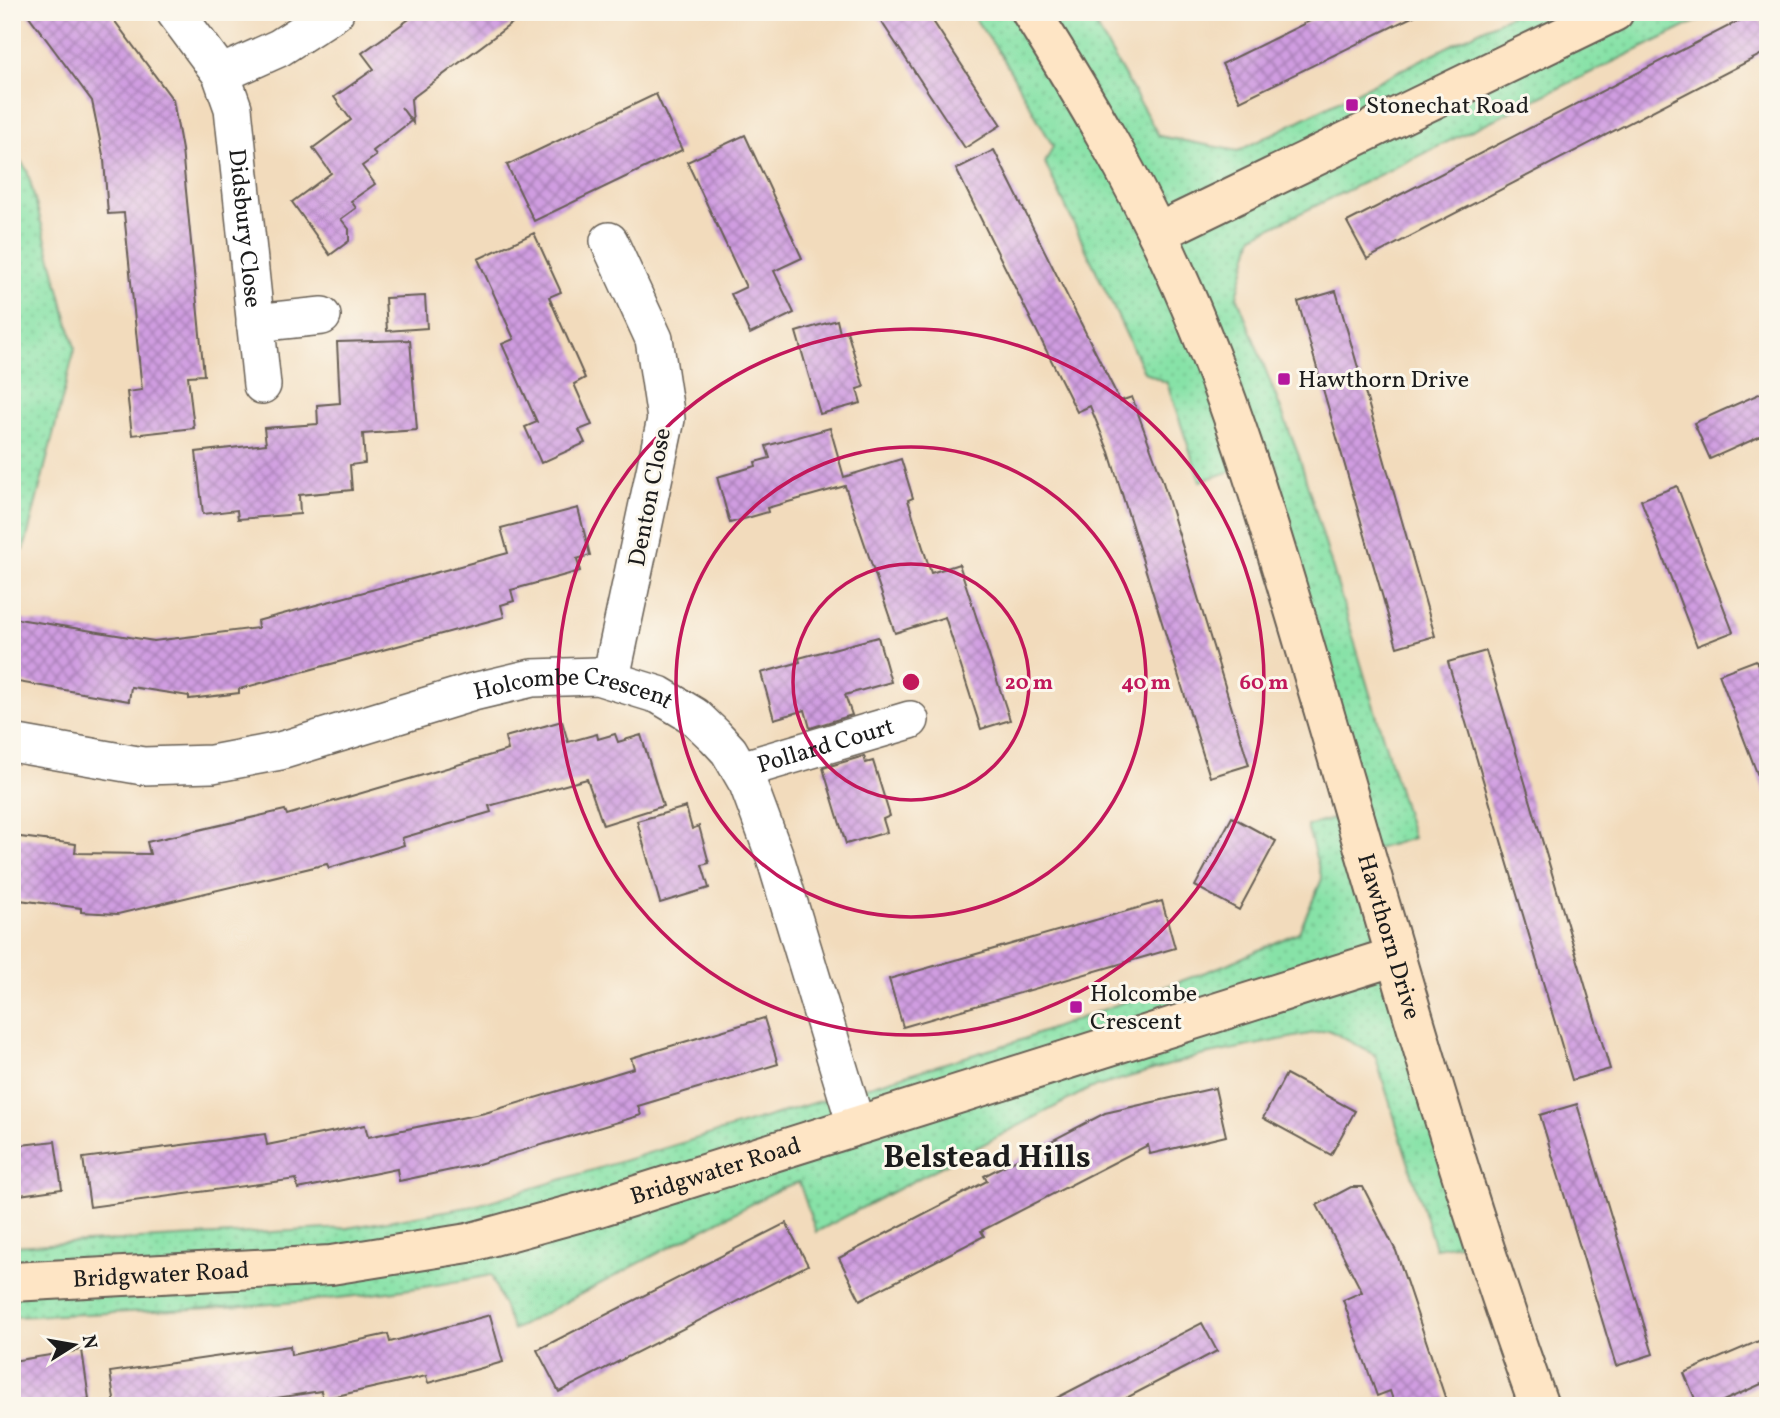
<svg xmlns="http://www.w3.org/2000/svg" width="1780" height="1418" font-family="Vollkorn,serif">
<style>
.grass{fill:url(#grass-dots);stroke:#527f62;stroke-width:2}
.building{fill:url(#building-cross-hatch)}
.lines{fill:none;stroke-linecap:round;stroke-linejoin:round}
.street-casing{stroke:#675f54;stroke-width:40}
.secondary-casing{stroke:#675f54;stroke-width:42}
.street{stroke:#fff;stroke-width:37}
.secondary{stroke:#fee5c5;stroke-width:38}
.ring{fill:none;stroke:#c2185b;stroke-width:3.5}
.poi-dot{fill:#b5179e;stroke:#fbf7ec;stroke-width:2.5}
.labels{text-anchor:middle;stroke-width:6;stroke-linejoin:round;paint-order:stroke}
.poi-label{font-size:24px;fill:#1c1c1c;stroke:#fbf7ec;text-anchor:start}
.street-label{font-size:24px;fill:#1c1c1c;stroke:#fbf7ec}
.district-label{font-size:32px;font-weight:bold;fill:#1c1c1c;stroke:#fbf7ec}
.centre{fill:#c2185b;stroke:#fbf7ec;stroke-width:3.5}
.ring-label{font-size:21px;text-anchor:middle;font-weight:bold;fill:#c2185b;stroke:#fbf7ec;stroke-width:6;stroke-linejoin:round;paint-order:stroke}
</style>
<defs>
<pattern id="grass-dots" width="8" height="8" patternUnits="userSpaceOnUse" patternTransform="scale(1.75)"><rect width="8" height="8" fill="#87e2a7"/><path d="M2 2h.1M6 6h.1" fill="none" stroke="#74c18f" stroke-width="1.8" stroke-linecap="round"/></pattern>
<pattern id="building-cross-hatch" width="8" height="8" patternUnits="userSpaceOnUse" patternTransform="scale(1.75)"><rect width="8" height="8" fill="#d09de1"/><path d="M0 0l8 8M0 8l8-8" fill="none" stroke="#a87fb6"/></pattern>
</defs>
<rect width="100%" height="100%" fill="#fbf7ec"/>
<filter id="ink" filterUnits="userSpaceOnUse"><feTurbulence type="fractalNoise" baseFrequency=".0143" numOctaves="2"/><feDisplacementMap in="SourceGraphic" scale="14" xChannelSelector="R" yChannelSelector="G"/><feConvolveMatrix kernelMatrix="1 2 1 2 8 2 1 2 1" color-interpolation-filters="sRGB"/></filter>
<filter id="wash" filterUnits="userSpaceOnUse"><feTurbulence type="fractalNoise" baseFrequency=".00686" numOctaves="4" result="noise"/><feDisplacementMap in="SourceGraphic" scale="28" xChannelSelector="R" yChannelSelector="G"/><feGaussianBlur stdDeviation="1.57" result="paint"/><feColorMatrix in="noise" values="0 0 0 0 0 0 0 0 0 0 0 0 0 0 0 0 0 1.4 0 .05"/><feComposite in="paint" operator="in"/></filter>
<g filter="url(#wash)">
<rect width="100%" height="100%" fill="#f2dbbc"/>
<g class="grass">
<path d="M970,12h118l71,124 79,15 279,-139h199l-463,224 -16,60 62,160 114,382 -47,14 116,388 -47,8 -60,-193 -46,-25 -129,26 -111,33 -273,143 -17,-50 -18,6 -268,142 -22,-55c-157,32 -319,35 -479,42v-71l335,-18 127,-22 544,-165 212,-78 69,-31 23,-53 -15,-53 47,-13 -106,-347 -48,15 -33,-98 -23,-11 -99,-209 8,-17 -52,-91z"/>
<polygon points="12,149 27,170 75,348 24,550 12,547"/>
</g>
<g id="blocks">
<g class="building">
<polygon points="26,12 108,12 173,100 182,150 204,375 188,376 194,428 132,435 127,392 142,390 124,213 108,214 104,160 92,101"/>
<polygon points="419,12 527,12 411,99 413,123 401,107 411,121 373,151 376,156 362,166 375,184 351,201 356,208 341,219 349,229 349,241 330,255 292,202 331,173 313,148 351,120 334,97 374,69 362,53"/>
<polygon points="875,12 927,12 1001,125 965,148"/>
<polygon points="1328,12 1422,12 1240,101 1222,64"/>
<polygon points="1756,12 1768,36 1768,51 1367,259 1347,222"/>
<polygon points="656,94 682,150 534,221 507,165"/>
<polygon points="745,135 802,258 774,271 794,313 750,334 731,294 746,287 687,162"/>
<polygon points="994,150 1120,401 1132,397 1162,479 1249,765 1210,777 1109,452 1090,406 1077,412 956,169"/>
<polygon points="534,233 561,292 549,297 585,378 574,384 592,425 579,430 585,443 541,463 525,427 537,422 502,344 514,339 478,259"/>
<polygon points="1336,291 1435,636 1397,647 1298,302"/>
<polygon points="425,296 427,328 387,331 385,298"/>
<polygon points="837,320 840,333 847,331 864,387 857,389 861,403 820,414 796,332"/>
<polygon points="410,340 417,430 363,434 365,463 350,465 352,490 299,495 300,514 238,519 237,510 203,514 196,452 266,444 264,428 318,424 317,405 340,403 337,342"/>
<polygon points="1768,390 1768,433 1710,459 1694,423"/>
<polygon points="830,428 844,477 901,459 913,498 908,500 931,573 959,564 1010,720 981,729 945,617 895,633 845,486 767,508 768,512 730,523 717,477 756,466 755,462 770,458 766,446"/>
<polygon points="1677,486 1733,632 1697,646 1641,500"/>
<polygon points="578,508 590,555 577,559 580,571 511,590 514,601 501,605 504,617 239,689 239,693 189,699 189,696 131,687 129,701 12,681 12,618 154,641 258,628 257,621 508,553 501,528"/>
<polygon points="878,637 891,682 845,695 852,715 810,728 805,710 774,719 761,673 800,662 799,658"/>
<polygon points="1486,651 1610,1069 1572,1080 1448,662"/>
<polygon points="1756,660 1768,691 1768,794 1765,794 1719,674"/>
<polygon points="562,721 568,742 597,734 598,739 615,734 618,742 641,735 663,806 603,825 587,779 489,806 491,812 402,838 404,845 329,868 327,864 118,914 81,912 81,908 12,899 12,836 76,844 75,853 150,854 147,842 285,810 287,815 508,750 505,737"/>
<polygon points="864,756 866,763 873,761 890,816 883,819 887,832 846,844 823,768"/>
<polygon points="686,807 692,829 699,826 709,863 702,865 709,888 660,903 637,821"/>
<polygon points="1232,817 1276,841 1239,910 1195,886"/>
<polygon points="1162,901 1175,948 903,1027 889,979"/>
<polygon points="764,1018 778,1064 638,1106 641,1115 475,1165 399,1181 397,1169 298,1189 296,1179 90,1207 83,1158 265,1134 267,1145 365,1125 368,1137 485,1113 634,1068 631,1058"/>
<polygon points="1286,1074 1355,1111 1331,1155 1263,1118"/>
<polygon points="1215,1088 1226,1136 1150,1154 1148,1145 981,1231 984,1236 860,1300 839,1258 987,1181 984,1176 1105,1113"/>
<polygon points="1577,1104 1653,1354 1616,1366 1540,1115"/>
<polygon points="55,1141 62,1189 12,1196 13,1146"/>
<polygon points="1351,1187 1363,1187 1396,1251 1448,1406 1395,1406 1390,1391 1377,1396 1343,1300 1362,1292 1317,1205"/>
<polygon points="786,1223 808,1265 559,1392 537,1350"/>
<polygon points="490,1315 503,1362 428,1383 426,1376 323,1399 321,1391 228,1406 115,1406 110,1372 290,1346 291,1355 388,1334 390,1342"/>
<polygon points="1202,1323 1217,1351 1111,1406 1041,1406"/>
<polygon points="1768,1337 1768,1381 1712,1406 1698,1406 1684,1373"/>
<polygon points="82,1350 89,1399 46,1406 12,1406 12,1361"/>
</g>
</g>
</g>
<g filter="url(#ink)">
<use href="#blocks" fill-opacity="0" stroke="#675f54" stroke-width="2"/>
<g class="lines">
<g class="street-casing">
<g id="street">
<path id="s1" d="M175,12l46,62 12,34 29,277"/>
<polyline points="221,74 279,48 335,12"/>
<polyline points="609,241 654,339 666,419 611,678"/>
<polyline points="255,323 322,316"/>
<path id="s2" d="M12,743l131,23 69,-2 68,-13 193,-59 59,-14 65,-2 62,19 35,21 21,20 14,15 19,33 26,70 82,271"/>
<path id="s3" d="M741,770l169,-50"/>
</g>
</g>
<g class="secondary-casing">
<g id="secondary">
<path id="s4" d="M1031,12c52,83 102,166 142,255 63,138 104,286 147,431 70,237 135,476 219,708"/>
<polyline points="1157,233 1614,12"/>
<path id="s5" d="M12,1282l319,-17 137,-22 131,-36 797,-251"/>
</g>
</g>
<use href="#street" class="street"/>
<use href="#secondary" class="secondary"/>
</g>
</g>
<g class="ring">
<circle cx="911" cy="682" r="118"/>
<circle cx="911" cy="682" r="235"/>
<circle cx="911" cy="682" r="353"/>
</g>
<g class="poi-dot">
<rect x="1345" y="98" width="14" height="14" rx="3.5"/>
<rect x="1277" y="372" width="14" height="14" rx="3.5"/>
<rect x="1069" y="1000" width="14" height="14" rx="3.5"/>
</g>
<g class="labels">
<g class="poi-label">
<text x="1366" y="113">Stonechat Road</text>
<text x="1298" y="387">Hawthorn Drive</text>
<text x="1090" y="1001">Holcombe<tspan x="1090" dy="28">Crescent</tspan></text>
</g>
<g class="street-label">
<text dy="8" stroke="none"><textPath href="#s1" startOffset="234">Didsbury Close</textPath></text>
<text transform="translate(649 497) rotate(-79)" y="8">Denton Close</text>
<text dy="8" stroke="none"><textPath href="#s2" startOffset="576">Holcombe Crescent</textPath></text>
<text dy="8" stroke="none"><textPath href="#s3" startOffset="88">Pollard Court</textPath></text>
<text dy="8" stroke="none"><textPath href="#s4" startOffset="996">Hawthorn Drive</textPath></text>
<text dy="8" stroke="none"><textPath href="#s5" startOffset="716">Bridgwater Road</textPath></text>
<text dy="8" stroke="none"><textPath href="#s5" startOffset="149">Bridgwater Road</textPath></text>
</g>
<g class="district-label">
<text x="987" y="1167">Belstead Hills</text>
</g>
</g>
<circle cx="911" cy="682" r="10" class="centre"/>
<g class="ring-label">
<text x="1029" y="689">20 m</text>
<text x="1146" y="689">40 m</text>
<text x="1264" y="689">60 m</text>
</g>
<rect width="1780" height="1418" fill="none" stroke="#fbf7ec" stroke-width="42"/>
<g transform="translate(74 1345) rotate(79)" stroke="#fbf7ec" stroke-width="5" paint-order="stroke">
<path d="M0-5L12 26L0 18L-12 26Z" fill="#1c1c1c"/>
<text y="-10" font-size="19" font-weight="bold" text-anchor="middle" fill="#1c1c1c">N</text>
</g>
</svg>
